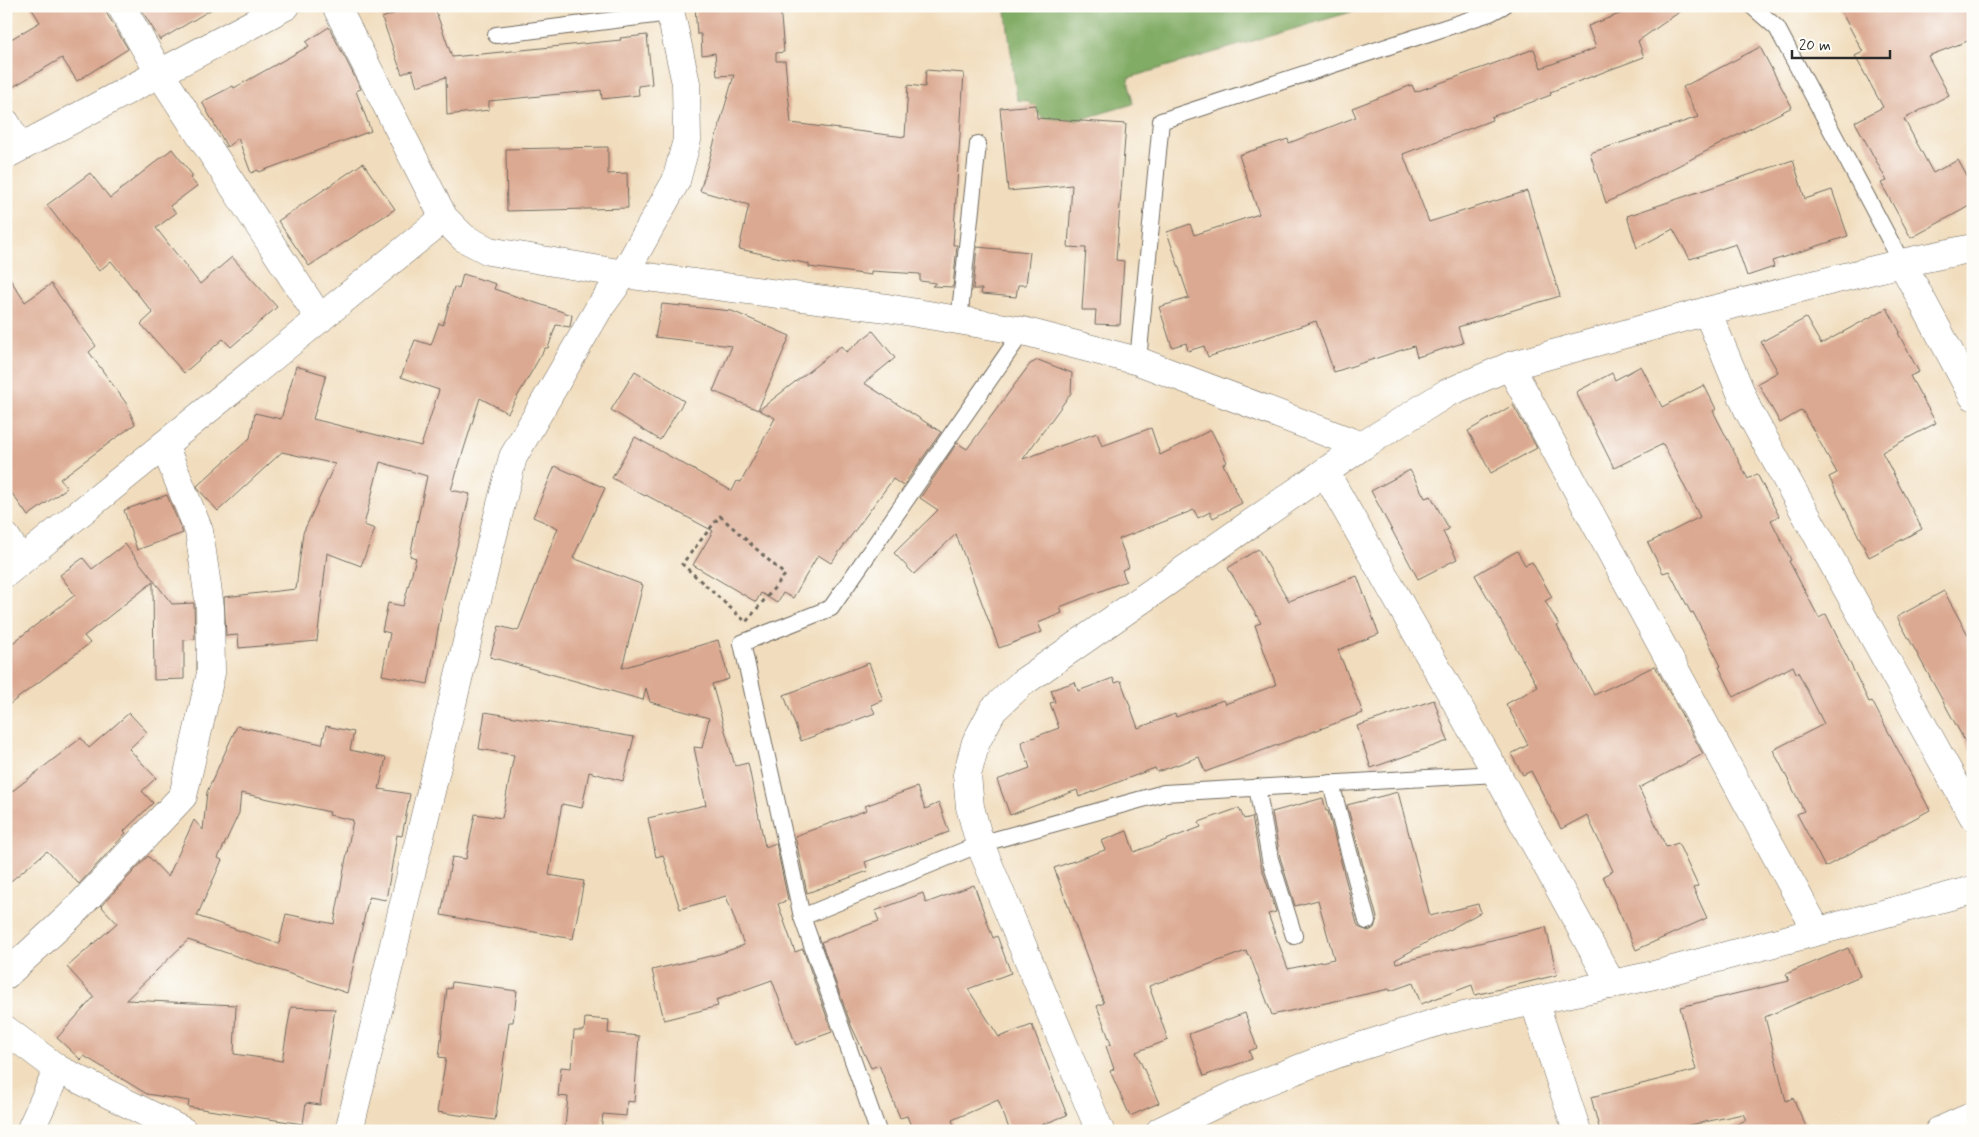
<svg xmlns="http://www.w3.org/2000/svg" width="1979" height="1137" font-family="Mynerve,sans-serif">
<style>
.forest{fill:#81ac65;stroke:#566c48}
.building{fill:#dba991;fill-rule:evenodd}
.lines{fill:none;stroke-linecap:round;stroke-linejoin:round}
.lane-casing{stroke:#70695e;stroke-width:18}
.street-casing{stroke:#70695e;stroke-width:29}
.path{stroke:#70695e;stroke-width:3;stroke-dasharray:4 4;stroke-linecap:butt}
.lane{stroke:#fff;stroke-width:16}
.street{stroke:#fff;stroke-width:28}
</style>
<rect width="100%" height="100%" fill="#fdfcf7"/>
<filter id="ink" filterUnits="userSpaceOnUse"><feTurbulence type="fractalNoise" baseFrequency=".02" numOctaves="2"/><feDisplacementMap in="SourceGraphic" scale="10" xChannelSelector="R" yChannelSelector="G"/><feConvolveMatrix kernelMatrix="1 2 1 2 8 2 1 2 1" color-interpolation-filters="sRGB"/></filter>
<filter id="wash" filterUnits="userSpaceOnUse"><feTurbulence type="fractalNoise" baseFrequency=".0096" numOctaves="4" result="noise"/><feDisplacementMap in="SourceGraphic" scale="20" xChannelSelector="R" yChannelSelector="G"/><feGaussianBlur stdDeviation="1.12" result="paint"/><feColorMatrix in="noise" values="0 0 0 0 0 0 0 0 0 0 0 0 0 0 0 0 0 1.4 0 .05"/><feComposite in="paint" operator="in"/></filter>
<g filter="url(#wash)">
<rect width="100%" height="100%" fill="#f1ddbd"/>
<polygon class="forest" points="1005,6 1371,6 1128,78 1133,104 1054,127 1046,121 1027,101 1017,100"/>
<g id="blocks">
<g class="building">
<polygon points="30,6 105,6 107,14 128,49 77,81 62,58 6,91 6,42 40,22"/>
<polygon points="139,6 217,6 160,40"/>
<polygon points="414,6 434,6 452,57 621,40 620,38 647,35 652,84 638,86 639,95 602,99 601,90 489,101 489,110 447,115 446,77 417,86 412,70 402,74 382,18"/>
<polygon points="695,6 780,6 784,52 776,53 776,61 785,61 791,123 905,137 908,85 925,87 926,70 964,73 953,245 957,245 953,287 932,286 936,283 920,281 920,274 871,271 871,275 809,267 809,264 739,249 749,205 700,191 734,75 717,76 715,53 702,55 701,34 697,34"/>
<polygon points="1640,6 1688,6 1638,41 1644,57 1550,92 1551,95 1491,117 1492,120 1403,154 1429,222 1527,191 1560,296 1458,327 1463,343 1417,357 1414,346 1334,372 1316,321 1208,357 1204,346 1188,351 1186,343 1172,347 1159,307 1189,298 1167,232 1190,224 1194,235 1259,214 1239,155 1288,139 1289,143 1356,117 1352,108 1412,85 1415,92 1534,49 1541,68 1596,48 1588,26"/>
<polygon points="1838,6 1973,6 1973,39 1928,56 1949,95 1904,119 1933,173 1958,160 1973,187 1973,204 1911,238 1881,183 1887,181 1855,122 1883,107 1855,56 1863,52"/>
<polygon points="329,27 361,89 356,91 371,131 259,172 258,170 251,173 238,138 227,147 202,102 233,86 234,88 309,46 306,42"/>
<polygon points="1760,47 1792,107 1606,203 1590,153 1698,117 1683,87"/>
<polygon points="1036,105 1037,118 1126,124 1116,260 1124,261 1120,325 1095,324 1096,310 1082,310 1086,248 1068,247 1072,185 1008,191 1000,108"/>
<polygon points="608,147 608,174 627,173 628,208 507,211 506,149"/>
<polygon points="172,149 193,176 190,178 197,186 170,206 176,213 156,228 200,284 232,257 277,307 231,347 223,339 184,373 141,324 153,313 111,261 99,271 47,205 90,173 110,198"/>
<polygon points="1793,160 1805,199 1832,190 1848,236 1772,261 1774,267 1747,276 1736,244 1690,259 1673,229 1637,248 1627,216"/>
<polygon points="363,163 395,209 309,266 278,221"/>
<polygon points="977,247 1030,252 1026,285 1018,285 1016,297 981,294 982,289 973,289"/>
<polygon points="6,273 25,302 51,284 96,346 89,352 126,403 135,424 60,479 67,488 28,516 6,485"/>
<polygon points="463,274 496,284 494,289 572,315 570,327 556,325 548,348 545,348 508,413 480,398 451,490 470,494 442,608 428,684 382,675 390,633 382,631 388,603 403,606 416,558 410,556 427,476 380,462 364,525 375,529 361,566 327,553 317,641 239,648 238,635 226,636 224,597 296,589 303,533 335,464 282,452 218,511 199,490 197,486 250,438 255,413 281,419 296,366 326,375 313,419 421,446 439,390 401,377 415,340 431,345 439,323 443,325 454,287 459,289"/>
<polygon points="662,304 732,311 790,336 758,410 713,391 732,346 655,337"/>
<polygon points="1887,308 1900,332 1898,333 1919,372 1910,376 1936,423 1882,452 1922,529 1869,557 1829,477 1837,473 1802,410 1780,423 1758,383 1778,372 1761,342 1806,318 1821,344"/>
<polygon points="873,331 895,358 864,383 941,432 903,486 893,479 831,563 818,555 793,598 783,593 777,603 761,593 756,602 693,565 713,531 646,495 645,496 612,478 635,437 732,491 737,481 741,482 775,418 759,410 841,346 846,352"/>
<polygon points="1038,360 1072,373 1071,393 1023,459 1097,433 1102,446 1151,428 1160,455 1211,430 1227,462 1223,464 1242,503 1213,518 1210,512 1198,518 1194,510 1119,539 1129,567 1122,570 1126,581 1060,607 1062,613 1038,623 1042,632 999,648 956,534 914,574 894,553 938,510 920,498 957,443 967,449 1030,364"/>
<polygon points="1641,366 1662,407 1704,385 1716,409 1713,411 1748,479 1757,474 1779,516 1771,520 1791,560 1789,561 1819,618 1826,614 1869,702 1872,701 1930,810 1825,867 1797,814 1804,811 1773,750 1824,724 1798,672 1796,673 1793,666 1734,697 1719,667 1721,666 1693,612 1691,613 1669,571 1663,573 1648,543 1700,517 1663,444 1614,468 1576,392 1612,373 1615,380"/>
<polygon points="635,371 684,401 660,440 611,410"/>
<polygon points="1513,405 1537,448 1491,473 1468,431"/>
<polygon points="555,466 605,488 573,558 643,585 622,668 718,640 729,679 712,684 735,766 748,763 765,847 776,843 788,900 778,904 795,952 803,949 832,1032 796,1045 772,980 716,1000 718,1006 664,1020 652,970 719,954 744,945 726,896 680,909 663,855 656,857 648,818 706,805 694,747 702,748 709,718 650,702 646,688 643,700 490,657 499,626 518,631 558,528 533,517"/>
<polygon points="1410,470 1425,498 1431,496 1449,529 1443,532 1457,559 1418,579 1371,491"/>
<polygon points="167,495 183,533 137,550 124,510"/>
<polygon points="125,544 172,604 194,603 195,639 184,640 184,679 154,680 153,582 84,636 90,643 6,707 6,648 75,595 60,575 83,558 92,569"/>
<polygon points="1258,549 1289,601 1357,576 1379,634 1338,650 1363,713 1205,772 1199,757 1157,772 1155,768 1079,797 1077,790 1010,815 997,780 1030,768 1021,742 1059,728 1050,703 1055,702 1051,690 1075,682 1078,691 1113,678 1115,683 1121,681 1138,728 1175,714 1176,717 1223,700 1225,704 1276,685 1255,625 1261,623 1228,568"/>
<polygon points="1517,551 1525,565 1532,562 1552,597 1545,601 1559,625 1557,626 1594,695 1655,666 1703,754 1639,788 1666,847 1678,843 1698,886 1693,888 1707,918 1636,950 1603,876 1613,871 1587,815 1561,829 1531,771 1523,775 1511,754 1528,745 1506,704 1538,687 1475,575"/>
<polygon points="1944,591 1973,644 1973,756 1897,617"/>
<polygon points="869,663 883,700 871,705 875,713 801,741 784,695"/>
<polygon points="1434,700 1448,741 1371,768 1357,726"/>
<polygon points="485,712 634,737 623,781 589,772 582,808 562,804 549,875 584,881 573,939 441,915 452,857 466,859 475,814 502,818 514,755 479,749"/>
<polygon points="129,713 147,732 129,749 156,778 142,791 153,803 124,831 126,833 79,884 47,851 6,885 6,796 81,738 89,748"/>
<path d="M237,726l85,18 4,-18 28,6 -4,18 36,8 -7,31 31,5 -8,42 -5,-1 -11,65 -17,-3 -22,96 -159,-53 -62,60 110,5 -2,49 48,7 9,-54 44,2 -15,96 -14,-2 -3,21 -115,-17 1,-6 -42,-7 -63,-38 -3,4 -24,-22 37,-41 -27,-30 50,-44 -16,-17 47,-50 20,21 26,-57 9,10 4,-38zM241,793l89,19 -1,3 24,5 -19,104 -48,-10 -7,30 -82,-28 25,-56 -4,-2 21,-45z"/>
<polygon points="917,787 925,809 939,803 949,832 865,862 868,871 807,893 795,836 867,810 865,806"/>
<polygon points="1398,792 1430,916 1478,904 1481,912 1395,960 1396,963 1546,927 1557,975 1475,995 1472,985 1421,1004 1413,983 1390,991 1389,989 1272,1015 1250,956 1248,956 1246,951 1149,986 1168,1040 1136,1052 1159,1103 1130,1116 1110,1071 1114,1069 1106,1046 1111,1044 1097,1006 1104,1003 1054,868 1105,850 1101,841 1127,831 1134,852 1201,827 1199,822 1239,808 1244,819 1252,817 1260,862 1276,912 1268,914 1288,969 1334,959 1318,900 1295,906 1280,857 1272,812 1323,798 1326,811 1328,811 1357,924 1360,928 1369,931 1374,928 1377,918 1347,805"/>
<polygon points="974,885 993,938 997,936 1011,973 968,989 999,1037 1032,1025 1067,1115 1026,1131 1010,1131 998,1100 952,1120 956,1131 913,1131 907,1116 900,1118 879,1065 871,1068 851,1025 821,942 879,921 875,911 923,893 926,903"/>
<polygon points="1848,948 1860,976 1765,1017 1786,1101 1793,1098 1808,1131 1722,1131 1746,1120 1743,1114 1661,1131 1600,1131 1591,1097 1696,1070 1680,1007 1789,981 1786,974"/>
<polygon points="452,982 517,991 513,1022 509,1022 495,1120 437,1112 446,1058 439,1057 447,988 451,989"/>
<polygon points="1245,1013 1257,1048 1249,1051 1252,1059 1204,1076 1189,1034"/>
<polygon points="585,1018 609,1020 608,1033 639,1036 634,1102 627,1101 626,1116 603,1114 601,1130 565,1127 568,1097 558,1096 561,1067 571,1068 574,1031 584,1031"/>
</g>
</g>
</g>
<g filter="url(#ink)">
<use href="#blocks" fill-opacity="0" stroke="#70695e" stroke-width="1"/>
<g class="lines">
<g class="lane-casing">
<g id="lane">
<polyline points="1752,6 1777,28 1902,263"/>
<polyline points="496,35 670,13"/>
<polyline points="959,321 978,144"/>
<polyline points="1138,361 1161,121 1490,13 1503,6"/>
<polyline points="1331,783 1367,921"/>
<polyline points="1257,787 1270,859 1294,936"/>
<polyline points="802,917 980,844 1164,793 1497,774"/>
<polyline points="878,1131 802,917 742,643 831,608 1023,331"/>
</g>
</g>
<g class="street-casing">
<g id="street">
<polyline points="121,6 159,72 320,319"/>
<polyline points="336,6 444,218 464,238 489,251 624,274 887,308 1023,331 1138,361 1362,446"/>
<polyline points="6,123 20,147"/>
<polyline points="6,155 286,6"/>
<polyline points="1902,263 1973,396"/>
<polyline points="1707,311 1748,410 1973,816"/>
<polyline points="1510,366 1817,931"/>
<polyline points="1325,472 1497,774 1612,985"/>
<polyline points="6,537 21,561"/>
<polyline points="6,573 444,218"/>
<polyline points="6,975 70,916 183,796 211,673 210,607 199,531 164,445"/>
<polyline points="1534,1001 1577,1131"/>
<polyline points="6,1030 58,1069 183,1131"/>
<polyline points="30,1131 58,1069"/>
<polyline points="349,1131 487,559 513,457 598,310 624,274 676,181 687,140 686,83 669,6"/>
<polyline points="1100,1131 980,844 970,807 967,775 976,742 993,710 1022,683 1362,446 1447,393 1510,366 1707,311 1902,263 1973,248"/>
<polyline points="1160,1131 1245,1090 1334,1055 1441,1021 1654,975 1973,890"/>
<polyline points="1939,1131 1973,1116"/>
</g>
</g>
<polygon class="path" points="720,516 785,575 746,622 682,564"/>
<use href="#lane" class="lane"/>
<use href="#street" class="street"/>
</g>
</g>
<rect width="1979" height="1137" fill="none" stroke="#fdfcf7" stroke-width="25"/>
<path d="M1792 50v8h98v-8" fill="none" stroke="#2b2b2b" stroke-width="2.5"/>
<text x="1799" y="50" font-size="15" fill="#2b2b2b" stroke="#fdfcf7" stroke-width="4" paint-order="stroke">20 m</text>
</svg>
